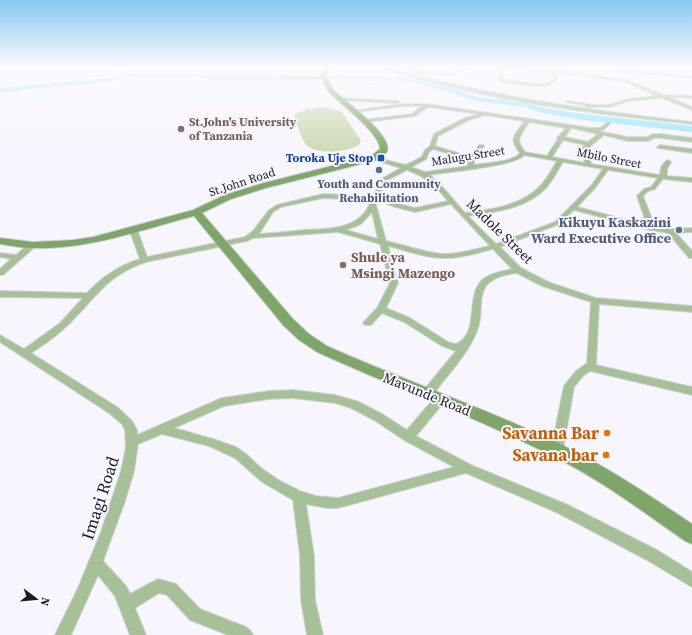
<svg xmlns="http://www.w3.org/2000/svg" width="692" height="635" font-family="'Source Serif 4',serif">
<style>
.green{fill:#cad9af}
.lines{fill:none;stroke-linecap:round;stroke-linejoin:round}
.river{fill:#98e6fc;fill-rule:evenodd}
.street-casing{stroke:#d4d2d9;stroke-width:2}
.secondary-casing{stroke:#d4d2d9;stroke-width:2}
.street{fill:#a6c198;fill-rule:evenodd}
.secondary{fill:#7ea669;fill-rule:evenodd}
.education-dot{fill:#8d6e63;stroke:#f7f5fd;stroke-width:1.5}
.transit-dot{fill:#1a4fb4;stroke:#f7f5fd;stroke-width:1.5}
.service-dot{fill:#5c6f8a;stroke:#f7f5fd;stroke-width:1.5}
.food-dot{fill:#e8710a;stroke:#f7f5fd;stroke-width:1.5}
.labels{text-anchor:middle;stroke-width:4;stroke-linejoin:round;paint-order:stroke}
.far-education-label{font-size:12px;font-weight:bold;fill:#785e54;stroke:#f7f5fd;text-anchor:start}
.far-street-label{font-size:12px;fill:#1a191d;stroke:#f7f5fd}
.far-transit-label{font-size:12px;font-weight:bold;fill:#164399;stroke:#f7f5fd;text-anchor:end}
.far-service-label{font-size:12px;font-weight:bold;fill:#4e5e75;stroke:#f7f5fd}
.service-label{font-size:14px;font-weight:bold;fill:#4e5e75;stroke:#f7f5fd;text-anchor:end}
.street-label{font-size:14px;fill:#1a191d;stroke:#f7f5fd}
.education-label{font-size:14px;font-weight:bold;fill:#785e54;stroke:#f7f5fd;text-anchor:start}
.near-food-label{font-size:17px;font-weight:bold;fill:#c56008;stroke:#f7f5fd;text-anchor:end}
.near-street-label{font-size:17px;fill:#1a191d;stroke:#f7f5fd}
</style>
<rect width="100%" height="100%" fill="#f7f5fd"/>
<path class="green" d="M324,107l18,5 19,29 -2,4c-12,7 -45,11 -54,-2 -5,-7 -7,-18 -11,-26l1,-3 12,-5z"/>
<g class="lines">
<g class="river">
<polygon points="134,72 192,73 196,75 192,77 134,76 107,82 0,92 0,88 107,78"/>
<polygon points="205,75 315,75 319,77 315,79 208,79 204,77"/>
<polygon points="326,75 383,76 417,79 458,89 476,97 527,103 540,107 576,113 692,126 692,132 576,119 538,112 526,107 476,101 452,93 417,83 383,80 360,81 329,79 325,77"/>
</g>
<g class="street-casing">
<g id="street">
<path d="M382,67h5c100,29 202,43 305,55v2c-84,-9 -167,-18 -249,-39 -17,-4 -47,-10 -61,-18z"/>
<polygon points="467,67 472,67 447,76 411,72 413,71 450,73"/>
<path d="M487,67l62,2 78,11 36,15 29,1v2l-23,-1 23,10v3l-30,-12 -33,3 -20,6h-23l-2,-2 -18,-3 2,-1 25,4h16l20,-6 28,-3 -31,-14 -73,-10 3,2 1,6c-12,11 -40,4 -55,2l-4,-3 1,-8 3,-2zM507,69l40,2 5,4 1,5 -8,4 -42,-4v-8z"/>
<polygon points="622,70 692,76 692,78 621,72"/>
<polygon points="281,77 324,77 326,78 324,79 280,79"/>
<polygon points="341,98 397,101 399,102 397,103 339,100"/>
<path d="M402,104h25l164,24h9l8,-6 2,1v1l-7,6 -5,1 30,6h19l6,-3h8l31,4v4l-31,-4h-7l-6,3h-20l-24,-6 -16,13 3,16 69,11 1,-8 5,-6 2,-1 3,2 -4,7v7l25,2v4l-29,-3 -8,10 -7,2 -5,5 12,31 15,2 22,-1v4l-16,1 16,18v7h-3l-21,-25 -18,-3 -76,-20 -15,14 -59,23 21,21 27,14 48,16 96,8v6l-93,-8 -3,61 96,22v8l-102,-24 -7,5 -9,11 -11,63 -2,3 -4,2 -4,-2 -2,-3 13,-64 11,-14 12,-9 4,-61 -49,-16 -25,-13c-10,1 -24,4 -31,13 -8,12 -3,29 -8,42 -9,26 -31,47 -47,69h-8l-1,-3 1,-3 33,-40 -14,-5 -38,-24 -22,-9 -11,12h-6l-2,-2 14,-15 13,-25 -10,-39 -42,-12 -85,6 -6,3 -101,21c-40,14 -48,33 -76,61 -12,12 -25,21 -39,30l86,54 15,14 5,9v5l85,-37 47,-7 24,-1 42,5 24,7 23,12 25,16 29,-34h8l1,3 -1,3 -28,34 55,29 97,40 89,45 35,22v15l-45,-27 -89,-47 -92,-40 -128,35h-11l-21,-4 8,52 1,44 8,35h-16l-6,-35 -1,-44 -7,-56 -31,-18 -27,-24 -26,-12 -47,-12 -24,10 -4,27 -9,30 -22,60 23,25 4,8 28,-15 18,5 24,25 46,18 4,3 3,5h-25l-38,-15 -23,-25 -8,-2 -24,15 11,27h-16l-15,-39 -17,-21 -27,60h-16l23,-47 23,-56 20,-61 5,-24 -1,-17 -3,-6 -13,-11 -109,-71v-7l24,14 36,-26 23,-25 -83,-1v-6l87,2c15,-16 31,-27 53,-34l-11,-30 1,-2h3l4,2 10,28 98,-20 8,-6 16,-21 8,-5 46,-11 50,2 10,-18 18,-10 -29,-9v-2l34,8 16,-8 3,-7 5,-4 4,-12 31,-16 14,-4 -51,-7 -13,9 -50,6h-2v-2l49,-6 10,-8h-20l-47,6 -2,-1zM485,115l39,6c-9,15 -16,17 -4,32 -6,9 -35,10 -46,12v-4l10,-15 -1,-1h-4l-9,13 -12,-5 -23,-7 3,-10 31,-16zM529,122l37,6 -9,10 1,1 -11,17 -22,-4c-11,-14 -4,-16 4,-30zM571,128l27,6 -10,8 -23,-5zM563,140l22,5 -3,3 3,15 -33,-6zM433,149l21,6 14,7v4l-43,6 -14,-5 15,-8 3,-7zM524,155l33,6c-5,8 -9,16 -15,23 -19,22 -50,25 -77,29l-19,-22 -16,-16c16,-3 87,-9 94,-20zM563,162l40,7 -12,17 -36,36 -59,22 -28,-28c27,-4 58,-7 78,-28 7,-8 11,-17 17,-26zM407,170c21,8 27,14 41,31l-33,7 -16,-4 -20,-8 8,-16zM608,170l50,8 -7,9 -7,2 -7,7 10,29 -70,-18 18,-19zM323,198l48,2c-9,30 -43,29 -68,30 -15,2 -29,3 -44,4l14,-22 8,-5zM378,200l17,7 20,5 36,-8 39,42c-15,3 -31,8 -46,8 -19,-1 -39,-9 -58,-13l-10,-36zM372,212l6,27 -32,-9 15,-6zM388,246c18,4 39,13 59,12 15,0 31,-5 46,-9l19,20c-10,2 -21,4 -29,10 -19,17 -2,54 -27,65l-8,-2 -38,-24 -24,-10 12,-25zM293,398l42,5 16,5 23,12 30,20 50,27 -116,31 -22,-2 -16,-5 -20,-10 -19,-13 -15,-14 -10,-7 -23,-8 -39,-11 50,-22 45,-7z"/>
<polygon points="660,145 692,149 692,153 658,148 657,147"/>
<polygon points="30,243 36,243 37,245 3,275 0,275 0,269 11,259 0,257 0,253 16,255"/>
</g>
</g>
<g class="secondary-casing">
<path id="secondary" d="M323,67h6l-2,11c2,3 4,8 6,11 11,12 61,46 54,63l-10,8 -111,28 -35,11 -29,14 91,106 16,15 18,12c83,37 170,66 251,107 40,21 77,46 114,71v20l-7,-3c-39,-27 -77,-56 -119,-78 -80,-42 -166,-73 -249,-111l-18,-12 -16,-15 -89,-109c-53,14 -106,34 -161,32 -11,0 -22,-2 -33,-4v-6l33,4 40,-2 20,-3 100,-27 32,-15 35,-11 111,-28 9,-7c0,-16 -40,-45 -51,-57 -3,-4 -5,-10 -8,-14z"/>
</g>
<use href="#street" class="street"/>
<use href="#secondary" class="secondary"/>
</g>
<linearGradient id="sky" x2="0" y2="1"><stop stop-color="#88c8f0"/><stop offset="0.43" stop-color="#fbfafe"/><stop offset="1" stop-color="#fbfafe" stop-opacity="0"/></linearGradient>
<rect width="692" height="156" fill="url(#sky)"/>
<g class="education-dot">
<circle cx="181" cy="129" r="4"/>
<circle cx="343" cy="265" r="4"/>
</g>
<rect class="transit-dot" x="377" y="154" width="8" height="8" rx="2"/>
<g class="service-dot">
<circle cx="379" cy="170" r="4"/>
<circle cx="679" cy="230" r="4"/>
</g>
<g class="food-dot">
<circle cx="607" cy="433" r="4"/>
<circle cx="606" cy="455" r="4"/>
</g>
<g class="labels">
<g class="far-education-label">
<text x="189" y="126">St.John's University<tspan x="189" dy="14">of Tanzania</tspan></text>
</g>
<g class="far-street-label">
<text transform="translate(468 156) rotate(-9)" y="4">Malugu Street</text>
<text transform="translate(609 158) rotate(11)" y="4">Mbilo Street</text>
<text transform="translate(242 182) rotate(-18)" y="4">St.John Road</text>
</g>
<g class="far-transit-label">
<text x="373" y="162">Toroka Uje Stop</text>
</g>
<g class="far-service-label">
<text x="379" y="188">Youth and Community<tspan x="379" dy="14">Rehabilitation</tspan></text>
</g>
<g class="service-label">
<text x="671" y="227">Kikuyu Kaskazini<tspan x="671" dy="16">Ward Executive Office</tspan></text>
</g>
<g class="street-label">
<text transform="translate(500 231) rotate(44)" y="5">Madole Street</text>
<text transform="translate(427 394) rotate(22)" y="5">Mavunde Road</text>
</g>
<g class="education-label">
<text x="351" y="262">Shule ya<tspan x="351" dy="16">Msingi Mazengo</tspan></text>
</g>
<g class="near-food-label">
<text x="599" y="439">Savanna Bar</text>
<text x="598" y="461">Savana bar</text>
</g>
<g class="near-street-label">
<text transform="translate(100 498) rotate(-72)" y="6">Imagi Road</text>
</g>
</g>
<g transform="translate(36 599) rotate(106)" stroke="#f7f5fd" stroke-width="3" paint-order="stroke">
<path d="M0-3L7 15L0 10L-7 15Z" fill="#1a191d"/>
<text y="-6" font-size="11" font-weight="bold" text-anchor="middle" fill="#1a191d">N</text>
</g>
</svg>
